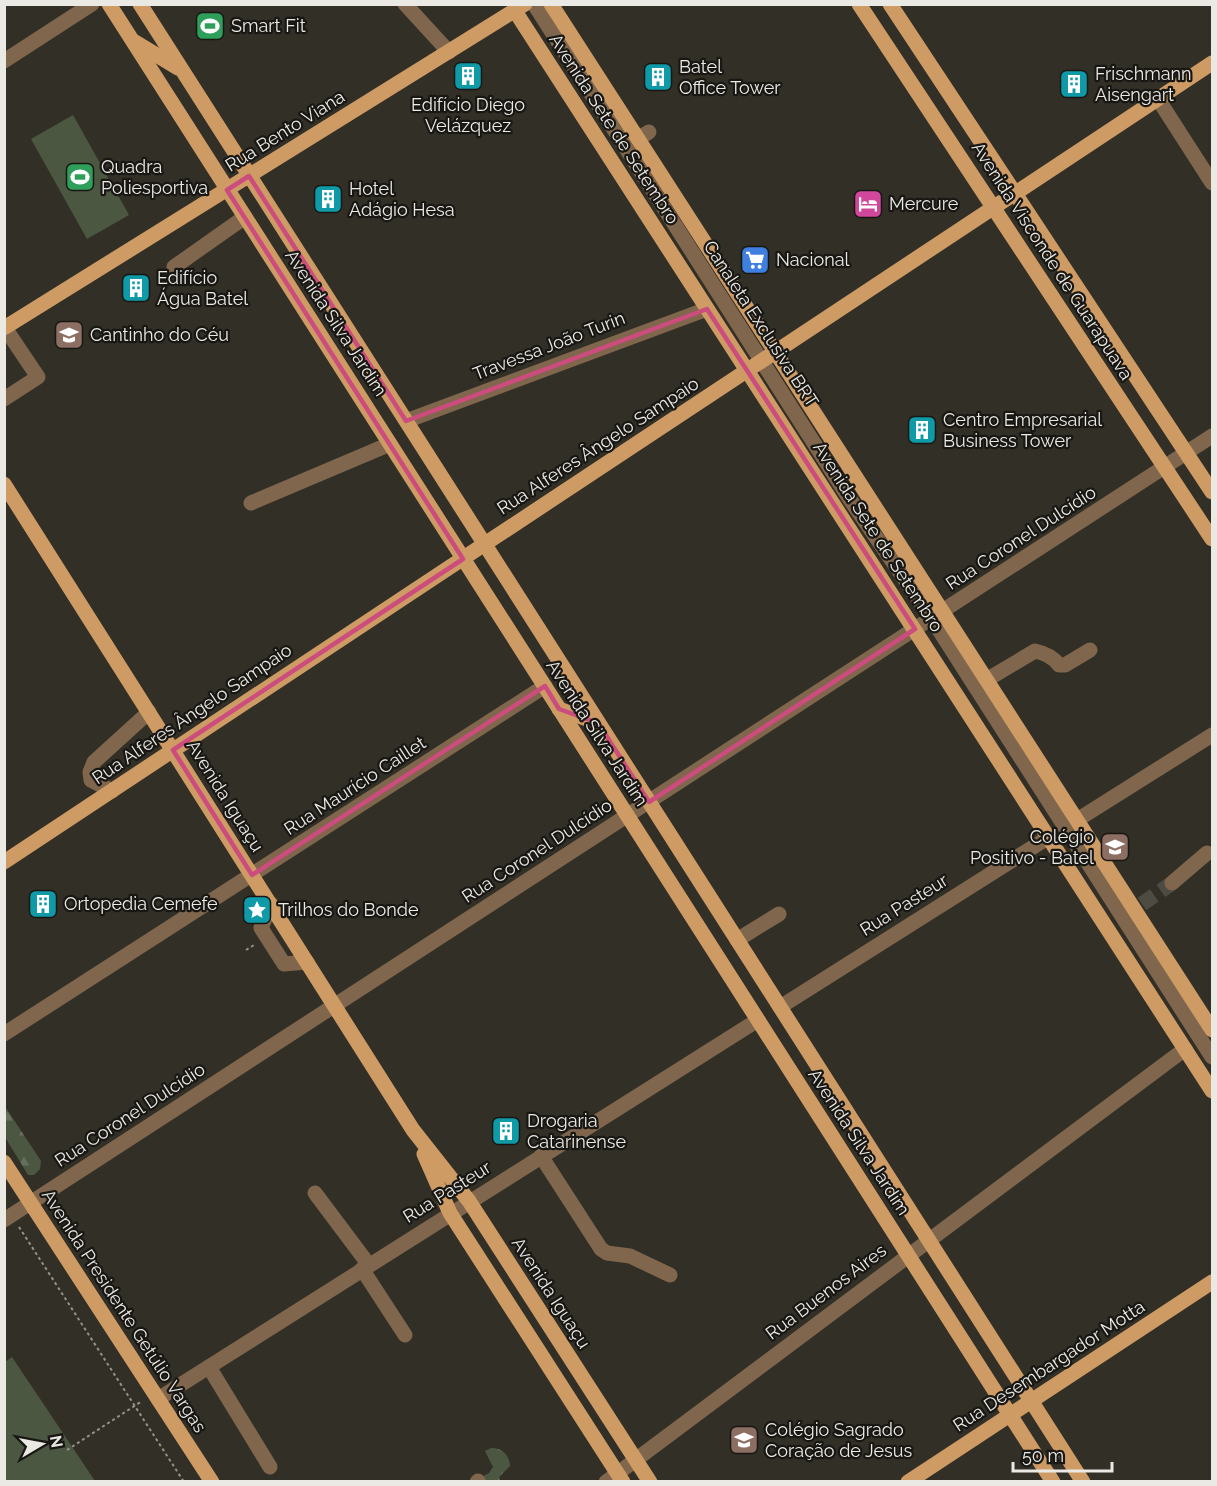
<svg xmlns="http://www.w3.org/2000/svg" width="1217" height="1486" font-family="Raleway,sans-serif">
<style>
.grass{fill:#4c5741}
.forest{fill:url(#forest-firs)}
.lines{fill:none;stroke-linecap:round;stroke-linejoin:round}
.minor-tunnel{stroke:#4e4b43;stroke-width:15;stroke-dasharray:15 8;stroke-linecap:butt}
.path{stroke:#94928b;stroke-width:2;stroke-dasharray:3 3;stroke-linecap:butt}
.minor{stroke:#7f664c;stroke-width:15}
.major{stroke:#ce9b64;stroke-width:15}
.marked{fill:none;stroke:#cc4c7d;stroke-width:4.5;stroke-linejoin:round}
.labels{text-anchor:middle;stroke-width:4.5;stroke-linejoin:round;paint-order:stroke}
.poi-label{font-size:18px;fill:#ebe9e4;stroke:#181713;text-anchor:start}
.street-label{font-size:18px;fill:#ebe9e4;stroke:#181713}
</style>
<defs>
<pattern id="forest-firs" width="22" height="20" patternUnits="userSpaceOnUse" patternTransform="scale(1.5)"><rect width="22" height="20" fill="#4c5741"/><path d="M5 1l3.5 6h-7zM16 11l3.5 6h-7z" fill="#666f5c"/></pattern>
</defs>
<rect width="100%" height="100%" fill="#322f27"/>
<g class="grass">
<polygon points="73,115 129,215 87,239 31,139"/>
<polygon points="12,1357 95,1481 5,1481 5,1362"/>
</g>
<g class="forest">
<polygon points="4,1105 41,1161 40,1169 34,1175 28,1175 5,1137"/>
<path d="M491,1448c12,0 18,7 19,18l-11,11 1,4 -28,1 17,-9 4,-6 -8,-16z"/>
</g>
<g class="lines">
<polyline class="minor-tunnel" points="1142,904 1172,883"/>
<g class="path">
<polyline points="246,950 254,945"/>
<polyline points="19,1227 184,1482"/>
<polyline points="67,1450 142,1401"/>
</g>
<g class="minor">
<polyline points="405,4 449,52"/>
<polyline points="534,4 849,498 932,619 1212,1057"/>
<polyline points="4,61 92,4"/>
<polyline points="1158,99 1212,183"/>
<polyline points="639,138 649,132"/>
<polyline points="174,267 245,217"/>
<polyline points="4,399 38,377 5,328"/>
<polyline points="406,421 707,309"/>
<polyline points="251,503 390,444"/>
<path d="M988,679l47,-28c10,2 18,6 24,14h6l25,-15"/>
<polyline points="112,791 91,780 90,772 94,762 149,712"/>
<polyline points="1077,820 1212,735"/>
<polyline points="1172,883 1207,853"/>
<polyline points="271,904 261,928 284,964 307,962"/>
<polyline points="737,940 779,914"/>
<polyline points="780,1007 1049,837"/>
<polyline points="4,1034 545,686"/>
<polyline points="541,1156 601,1249 607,1253 630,1256 670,1275"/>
<polyline points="315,1193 369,1265"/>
<polyline points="4,1220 1212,436"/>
<polyline points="362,1269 405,1335"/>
<polyline points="209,1367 270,1467"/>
<polyline points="158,1399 758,1020"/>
<polyline points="477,1482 478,1481"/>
<polyline points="606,1482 1185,1049"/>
</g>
<g class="major">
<polyline points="109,4 1053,1482"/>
<polyline points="140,4 1083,1482"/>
<polyline points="551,4 1212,1030"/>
<polyline points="859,4 1212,539"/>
<polyline points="890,4 1212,492"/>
<polyline points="515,11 1212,1091"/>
<polyline points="135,42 178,68"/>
<polyline points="4,328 525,4"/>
<polyline points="4,484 413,1130 469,1201 650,1482"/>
<polyline points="559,709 598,723"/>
<polyline points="4,862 1212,63"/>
<polyline points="424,1154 450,1213 623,1482"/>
<polyline points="4,1162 212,1482"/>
<polyline points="908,1482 1212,1282"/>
</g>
</g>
<path class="marked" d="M249,176l157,245 301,-112 208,320 -266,173 -51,-79 -39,-14 -14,-23 -293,189 -79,-125 290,-191 -236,-369z"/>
<defs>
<g id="stadium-square" transform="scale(1.5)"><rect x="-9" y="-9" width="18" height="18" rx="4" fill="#2e9e5b" stroke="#181713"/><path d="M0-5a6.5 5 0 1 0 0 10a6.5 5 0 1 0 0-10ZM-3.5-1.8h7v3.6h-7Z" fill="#fff"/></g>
<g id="building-square" transform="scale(1.5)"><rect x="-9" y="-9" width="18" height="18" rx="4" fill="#0f9aa8" stroke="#181713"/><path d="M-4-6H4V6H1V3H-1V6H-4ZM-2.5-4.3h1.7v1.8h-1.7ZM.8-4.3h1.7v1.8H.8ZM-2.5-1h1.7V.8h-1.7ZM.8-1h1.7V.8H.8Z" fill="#fff"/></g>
<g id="hotel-square" transform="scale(1.5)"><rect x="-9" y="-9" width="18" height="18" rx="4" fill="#d1479c" stroke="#181713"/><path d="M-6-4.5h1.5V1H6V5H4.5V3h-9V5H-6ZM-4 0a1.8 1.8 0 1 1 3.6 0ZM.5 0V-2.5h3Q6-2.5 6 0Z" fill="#fff"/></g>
<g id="supermarket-square" transform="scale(1.5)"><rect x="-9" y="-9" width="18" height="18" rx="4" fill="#3f7fe0" stroke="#181713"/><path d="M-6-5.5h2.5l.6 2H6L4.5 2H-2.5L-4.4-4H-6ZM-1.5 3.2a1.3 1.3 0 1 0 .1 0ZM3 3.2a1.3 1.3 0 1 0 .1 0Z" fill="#fff"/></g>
<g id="school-square" transform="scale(1.5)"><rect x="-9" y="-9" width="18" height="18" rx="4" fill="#8d6e63" stroke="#181713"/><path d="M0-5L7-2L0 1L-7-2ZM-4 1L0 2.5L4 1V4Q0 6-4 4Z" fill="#fff"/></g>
<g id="sight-square" transform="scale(1.5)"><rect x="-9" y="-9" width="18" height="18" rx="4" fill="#0f9aa8" stroke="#181713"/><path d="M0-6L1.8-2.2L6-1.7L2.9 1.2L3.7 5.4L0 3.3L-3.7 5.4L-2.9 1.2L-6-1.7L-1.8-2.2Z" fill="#fff"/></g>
</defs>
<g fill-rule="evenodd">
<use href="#stadium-square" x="210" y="26"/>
<use href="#building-square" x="468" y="76"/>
<use href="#building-square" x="658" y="77"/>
<use href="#building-square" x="1074" y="84"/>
<use href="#stadium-square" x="80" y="177"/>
<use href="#building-square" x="328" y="199"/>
<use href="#hotel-square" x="868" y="204"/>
<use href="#supermarket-square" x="755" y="260"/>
<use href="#building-square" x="136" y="288"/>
<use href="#school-square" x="69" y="335"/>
<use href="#building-square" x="922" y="430"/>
<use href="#school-square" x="1115" y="847"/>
<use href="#building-square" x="43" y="904"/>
<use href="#sight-square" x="257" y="910"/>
<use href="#building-square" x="506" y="1131"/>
<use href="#school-square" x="744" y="1440"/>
</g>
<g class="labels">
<g class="poi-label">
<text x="231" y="32">Smart Fit</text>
<text x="679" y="73">Batel<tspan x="679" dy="21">Office Tower</tspan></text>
<text x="1095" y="80">Frischmann<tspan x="1095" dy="21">Aisengart</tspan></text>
<text x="468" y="111" text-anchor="middle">Edifício Diego<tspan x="468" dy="21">Velázquez</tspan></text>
<text x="101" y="173">Quadra<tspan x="101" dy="21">Poliesportiva</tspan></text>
<text x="349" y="195">Hotel<tspan x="349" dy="21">Adágio Hesa</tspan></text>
<text x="889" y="210">Mercure</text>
<text x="776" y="266">Nacional</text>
<text x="157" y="284">Edifício<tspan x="157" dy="21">Água Batel</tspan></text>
<text x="90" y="341">Cantinho do Céu</text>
<text x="943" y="426">Centro Empresarial<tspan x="943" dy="21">Business Tower</tspan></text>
<text x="1094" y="843" text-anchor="end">Colégio<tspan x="1094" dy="21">Positivo - Batel</tspan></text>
<text x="64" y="910">Ortopedia Cemefe</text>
<text x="278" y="916">Trilhos do Bonde</text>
<text x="527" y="1127">Drogaria<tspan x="527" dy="21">Catarinense</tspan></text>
<text x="765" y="1436">Colégio Sagrado<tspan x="765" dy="21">Coração de Jesus</tspan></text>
</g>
<g class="street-label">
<text transform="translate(614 129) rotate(57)" y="6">Avenida Sete de Setembro</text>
<text transform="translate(285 131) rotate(-32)" y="6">Rua Bento Viana</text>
<text transform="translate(1052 261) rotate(57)" y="6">Avenida Visconde de Guarapuava</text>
<text transform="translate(336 323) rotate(57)" y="6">Avenida Silva Jardim</text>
<text transform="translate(761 324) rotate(57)" y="6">Canaleta Exclusiva BRT</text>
<text transform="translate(549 346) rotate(-21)" y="6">Travessa João Turin</text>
<text transform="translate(598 446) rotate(-33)" y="6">Rua Alferes Ângelo Sampaio</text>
<text transform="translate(878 537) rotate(57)" y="6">Avenida Sete de Setembro</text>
<text transform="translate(1021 538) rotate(-33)" y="6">Rua Coronel Dulcídio</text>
<text transform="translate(192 714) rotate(-34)" y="6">Rua Alferes Ângelo Sampaio</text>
<text transform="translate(597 733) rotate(57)" y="6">Avenida Silva Jardim</text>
<text transform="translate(355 786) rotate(-33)" y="6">Rua Maurício Caillet</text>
<text transform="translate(225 796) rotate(58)" y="6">Avenida Iguaçu</text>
<text transform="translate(537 851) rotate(-33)" y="6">Rua Coronel Dulcídio</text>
<text transform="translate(904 905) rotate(-32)" y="6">Rua Pasteur</text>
<text transform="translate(130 1115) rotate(-33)" y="6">Rua Coronel Dulcídio</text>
<text transform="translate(859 1142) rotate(57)" y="6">Avenida Silva Jardim</text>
<text transform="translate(447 1192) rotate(-32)" y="6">Rua Pasteur</text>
<text transform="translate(826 1292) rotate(-37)" y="6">Rua Buenos Aires</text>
<text transform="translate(551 1293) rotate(57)" y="6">Avenida Iguaçu</text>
<text transform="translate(124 1311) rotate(57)" y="6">Avenida Presidente Getúlio Vargas</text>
<text transform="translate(1049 1366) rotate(-33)" y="6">Rua Desembargador Motta</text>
</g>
</g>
<rect width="1217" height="1486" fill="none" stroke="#ebe9e4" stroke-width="12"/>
<g transform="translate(42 1444) rotate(80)" stroke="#181713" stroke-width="4.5" paint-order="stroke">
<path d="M0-4.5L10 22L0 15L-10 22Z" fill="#ebe9e4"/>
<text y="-9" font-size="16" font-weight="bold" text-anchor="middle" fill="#ebe9e4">N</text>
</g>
<path d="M1013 1462v9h99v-9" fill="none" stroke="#ebe9e4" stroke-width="3"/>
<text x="1022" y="1462" font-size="18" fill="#ebe9e4" stroke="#181713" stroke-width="4.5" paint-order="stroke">50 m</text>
</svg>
